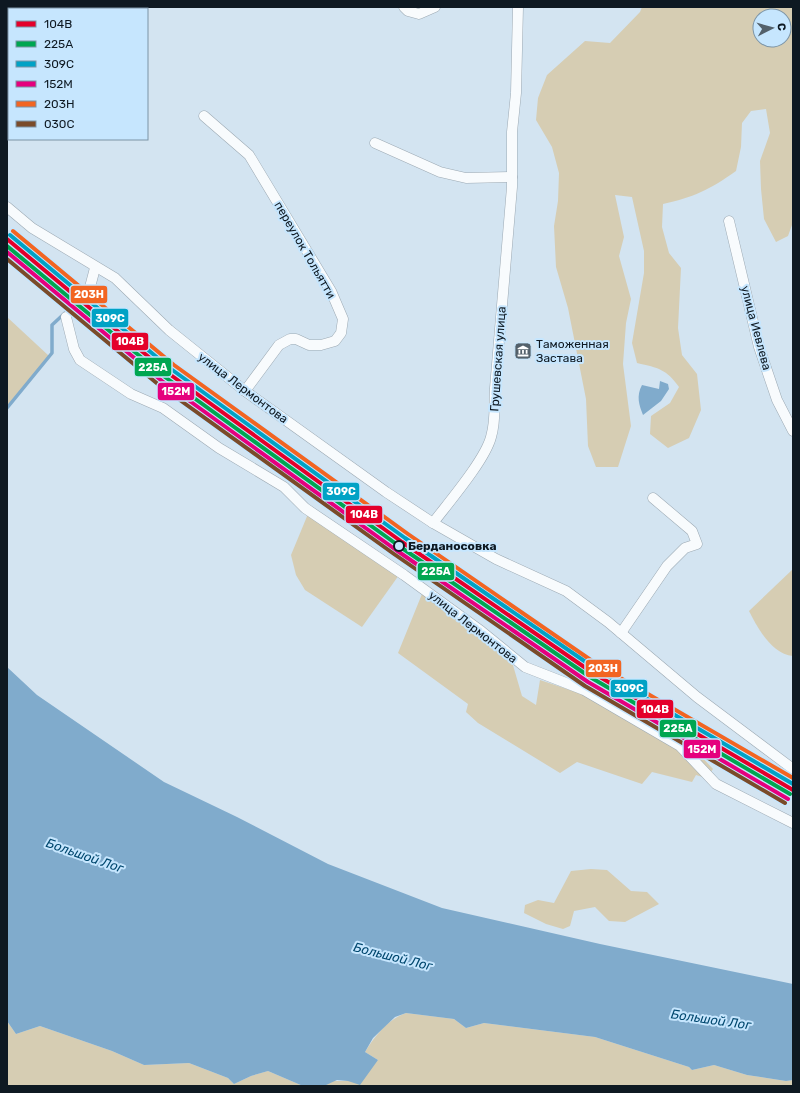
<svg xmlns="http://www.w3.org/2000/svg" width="800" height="1093" font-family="Rubik,sans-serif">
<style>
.green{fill:#d6cdb3;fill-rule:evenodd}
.water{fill:#80abcc}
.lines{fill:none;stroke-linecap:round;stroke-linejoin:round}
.stream{stroke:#80abcc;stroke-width:3.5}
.street-tunnel{stroke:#acbbc8;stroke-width:10;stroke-dasharray:10 5;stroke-linecap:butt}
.street-casing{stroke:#9ca9b3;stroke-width:11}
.street{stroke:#f8fbfd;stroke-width:10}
.rail-1-casing{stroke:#c6e6fe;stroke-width:7}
.rail-2-casing{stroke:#c6e6fe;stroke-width:7}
.rail-3-casing{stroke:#c6e6fe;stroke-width:7}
.rail-4-casing{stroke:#c6e6fe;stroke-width:7}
.rail-5-casing{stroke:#c6e6fe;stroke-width:7}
.rail-6-casing{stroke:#c6e6fe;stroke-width:7}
.rail-1{stroke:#e4002b;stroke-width:4}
.rail-2{stroke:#00a651;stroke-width:4}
.rail-3{stroke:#01a2c5;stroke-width:4}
.rail-4{stroke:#e5007d;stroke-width:4}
.rail-5{stroke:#f26522;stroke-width:4}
.rail-6{stroke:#7a4b2a;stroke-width:4}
.stop-dot{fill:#c6e6fe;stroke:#0e1922;stroke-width:2}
.labels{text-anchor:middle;stroke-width:4;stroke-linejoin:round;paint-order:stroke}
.street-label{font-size:12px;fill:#0e1922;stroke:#c6e6fe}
.poi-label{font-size:12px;fill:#0e1922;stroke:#c6e6fe;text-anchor:start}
.stop-label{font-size:12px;font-weight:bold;fill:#0e1922;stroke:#c6e6fe;text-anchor:start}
.water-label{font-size:13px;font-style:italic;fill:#00476e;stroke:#c6e6fe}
.line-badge{stroke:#c6e6fe;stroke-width:1.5}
.badge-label{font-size:11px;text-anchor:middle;font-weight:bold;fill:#fff}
</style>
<rect width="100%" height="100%" fill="#d3e4f1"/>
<g class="green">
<path d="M642,7h151l-1,218 -4,11 -12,6 -12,-23 -3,-30 -1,-28 10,-28 -4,-24 -15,2 -9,12 -1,24 -5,24c-25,18 -44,27 -73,33l-1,23 7,26 12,15 -3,60 4,27 15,19 4,36 -12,28 -21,10 -18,-14 1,-18 19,-13 9,-16c-13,-18 -20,-19 -42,-24l-5,-20 12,-70v-22l-12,-54 -17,-2 9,42 -5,19 12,43 -5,24 -3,41 8,62 -13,41h-22l-8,-21 -2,-47 -18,-91 -12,-41 -2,-41 4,-25 1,-28 -7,-26 -16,-27 2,-22 9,-23 38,-34 25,2 30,-31zM760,16h24v24h-24z"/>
<polygon points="7,317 49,356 7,406"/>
<polygon points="308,514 399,575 362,627 305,590 296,575 291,555"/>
<path d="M793,569v87c-21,-1 -36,-29 -44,-45z"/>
<polygon points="422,594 510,655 522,696 536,705 540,680 591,697 699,754 713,769 706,778 696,775 692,782 652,772 642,784 577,762 560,773 478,723 466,712 468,704 398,653"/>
<polygon points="591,869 607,870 631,891 647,892 659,904 625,922 609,921 595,907 574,911 570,926 563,929 546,924 524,913 525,905 538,900 554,903 571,871"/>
<path d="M406,1013l48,6 12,9 18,-5 111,14 94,30 3,3 22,-5 33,10 39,6 7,-1v6h-469l8,-5h16l30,-21 -13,-8c10,-16 23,-33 41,-39z"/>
<polygon points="7,1021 16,1034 40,1026 112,1051 144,1065 189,1063 228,1078 234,1084 251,1076 268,1071 303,1086 7,1086"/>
</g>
<g class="water">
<path d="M660,381l8,3 1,5 -8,12 -18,14c-4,-10 -7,-19 -1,-30l17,4z"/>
<polygon points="7,667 37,695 164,782 237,817 328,864 442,908 600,944 793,984 793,1080 786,1081 747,1075 714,1065 692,1070 689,1067 595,1037 484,1023 466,1028 454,1019 406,1013 395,1017 373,1038 365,1052 378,1060 360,1085 348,1081 337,1080 324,1086 303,1086 268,1071 251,1076 234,1084 228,1078 189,1063 144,1065 112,1051 40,1026 16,1034 7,1021"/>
</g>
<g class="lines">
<polyline class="stream" points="7,408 52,353 52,325 66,312"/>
<polyline class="street-tunnel" points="66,317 89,291"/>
<g class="street-casing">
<g id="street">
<polyline points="404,7 408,11 419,14 435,7"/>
<polyline points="204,116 249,155 331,291 343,319 341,333 335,341 321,345 309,345 296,339 290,339 279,345 245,391"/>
<polyline points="375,143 440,172 466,178 512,177"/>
<polyline points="7,207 32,228 115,278 169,330 245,391 386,492 433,523 496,559 566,591 608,622 697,697 793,769"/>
<polyline points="729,221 759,347 777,400 793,431"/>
<polyline points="89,291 95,268"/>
<polyline points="66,317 74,349 80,360 131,394 163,408 219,448 284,487 305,508 404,575 481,631 525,667 584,690 680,746 716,784 793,823"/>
<path d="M433,523c16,-21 52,-63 58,-86 5,-16 3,-33 4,-49l17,-201v-55l4,-39 2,-86"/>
<polyline points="621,633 667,566 685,548 697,544 692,531 653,498"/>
</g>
</g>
<use href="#street" class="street"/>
<g class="rail-1-casing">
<polyline id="rail-1" points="7,239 168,373 402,542 593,673 793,790"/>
</g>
<g class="rail-2-casing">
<polyline id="rail-2" points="7,246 165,377 399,546 590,677 790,794"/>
</g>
<g class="rail-3-casing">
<polyline id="rail-3" points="10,235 171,369 405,538 596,669 793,784"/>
</g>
<g class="rail-4-casing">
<polyline id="rail-4" points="7,252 162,381 396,550 588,682 788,799"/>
</g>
<g class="rail-5-casing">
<polyline id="rail-5" points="13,231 174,365 408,534 598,665 793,778"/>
</g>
<g class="rail-6-casing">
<polyline id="rail-6" points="7,259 159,385 394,554 585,686 785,803"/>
</g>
<use href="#rail-1" class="rail-1"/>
<use href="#rail-2" class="rail-2"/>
<use href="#rail-3" class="rail-3"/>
<use href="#rail-4" class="rail-4"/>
<use href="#rail-5" class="rail-5"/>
<use href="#rail-6" class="rail-6"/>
</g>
<defs>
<g id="museum-square" transform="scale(0.9)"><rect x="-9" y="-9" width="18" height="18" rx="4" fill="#53606a" stroke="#c6e6fe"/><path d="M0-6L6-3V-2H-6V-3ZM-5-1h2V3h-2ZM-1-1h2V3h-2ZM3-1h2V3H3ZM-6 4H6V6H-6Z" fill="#fff"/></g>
</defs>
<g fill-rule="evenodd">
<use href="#museum-square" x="523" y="351"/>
</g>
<circle class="stop-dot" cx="399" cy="546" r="5"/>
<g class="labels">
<g class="street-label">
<text transform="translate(305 250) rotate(60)" y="4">переулок Тольятти</text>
<text transform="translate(756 328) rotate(75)" y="4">улица Иевлева</text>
<text transform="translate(498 359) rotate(-86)" y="4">Грушевская улица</text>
<text transform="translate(243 388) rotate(37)" y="4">улица Лермонтова</text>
<text transform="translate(473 627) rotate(38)" y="4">улица Лермонтова</text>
</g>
<g class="poi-label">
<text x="536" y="348">Таможенная<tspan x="536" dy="14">Застава</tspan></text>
</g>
<g class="stop-label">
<text x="408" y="550">Берданосовка</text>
</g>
<g class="water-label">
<text transform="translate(85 855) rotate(19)" y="5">Большой Лог</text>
<text transform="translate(393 956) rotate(14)" y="5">Большой Лог</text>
<text transform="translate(711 1019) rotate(8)" y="5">Большой Лог</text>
</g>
</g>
<g class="line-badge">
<rect x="70" y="285" width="38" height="19" rx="4" fill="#f26522"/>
<rect x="91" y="308" width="38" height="20" rx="4" fill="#01a2c5"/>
<rect x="111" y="332" width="38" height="19" rx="4" fill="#e4002b"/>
<rect x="134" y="357" width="38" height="20" rx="4" fill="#00a651"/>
<rect x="157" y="382" width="38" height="19" rx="4" fill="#e5007d"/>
<rect x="322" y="482" width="38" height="19" rx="4" fill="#01a2c5"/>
<rect x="345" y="505" width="38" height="19" rx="4" fill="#e4002b"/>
<rect x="417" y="562" width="38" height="19" rx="4" fill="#00a651"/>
<rect x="585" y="659" width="37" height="19" rx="4" fill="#f26522"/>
<rect x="610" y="679" width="38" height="19" rx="4" fill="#01a2c5"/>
<rect x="636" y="699" width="38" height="20" rx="4" fill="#e4002b"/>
<rect x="659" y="719" width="38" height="19" rx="4" fill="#00a651"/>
<rect x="683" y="739" width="38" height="20" rx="4" fill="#e5007d"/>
</g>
<g class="badge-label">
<text x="89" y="298">203Н</text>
<text x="110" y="322">309С</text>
<text x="130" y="345">104В</text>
<text x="153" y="371">225А</text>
<text x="176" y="395">152М</text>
<text x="341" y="495">309С</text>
<text x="364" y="518">104В</text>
<text x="436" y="575">225А</text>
<text x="603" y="672">203Н</text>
<text x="629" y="692">309С</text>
<text x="655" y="713">104В</text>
<text x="678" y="732">225А</text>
<text x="702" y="753">152М</text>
</g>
<rect width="800" height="1093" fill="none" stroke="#0e1922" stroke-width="16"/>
<rect x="8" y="8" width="140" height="132" fill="#c6e6fe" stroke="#7c94a6"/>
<rect x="16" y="21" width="20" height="6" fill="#e4002b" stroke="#7c94a6"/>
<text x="44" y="28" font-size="12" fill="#0e1922">104В</text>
<rect x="16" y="41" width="20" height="6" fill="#00a651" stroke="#7c94a6"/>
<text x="44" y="48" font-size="12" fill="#0e1922">225А</text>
<rect x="16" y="61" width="20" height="6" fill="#01a2c5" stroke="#7c94a6"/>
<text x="44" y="68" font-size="12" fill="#0e1922">309С</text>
<rect x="16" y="81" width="20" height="6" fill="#e5007d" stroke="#7c94a6"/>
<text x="44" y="88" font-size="12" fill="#0e1922">152М</text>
<rect x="16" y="101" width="20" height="6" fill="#f26522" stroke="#7c94a6"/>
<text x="44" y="108" font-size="12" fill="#0e1922">203Н</text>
<rect x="16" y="121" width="20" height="6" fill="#7a4b2a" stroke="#7c94a6"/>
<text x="44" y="128" font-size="12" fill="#0e1922">030C</text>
<g transform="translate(772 28) rotate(84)"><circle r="19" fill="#c6e6fe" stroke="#7c94a6"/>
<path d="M0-3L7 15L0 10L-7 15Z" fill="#53606a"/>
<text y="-6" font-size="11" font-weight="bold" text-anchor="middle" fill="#0e1922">С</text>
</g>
</svg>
